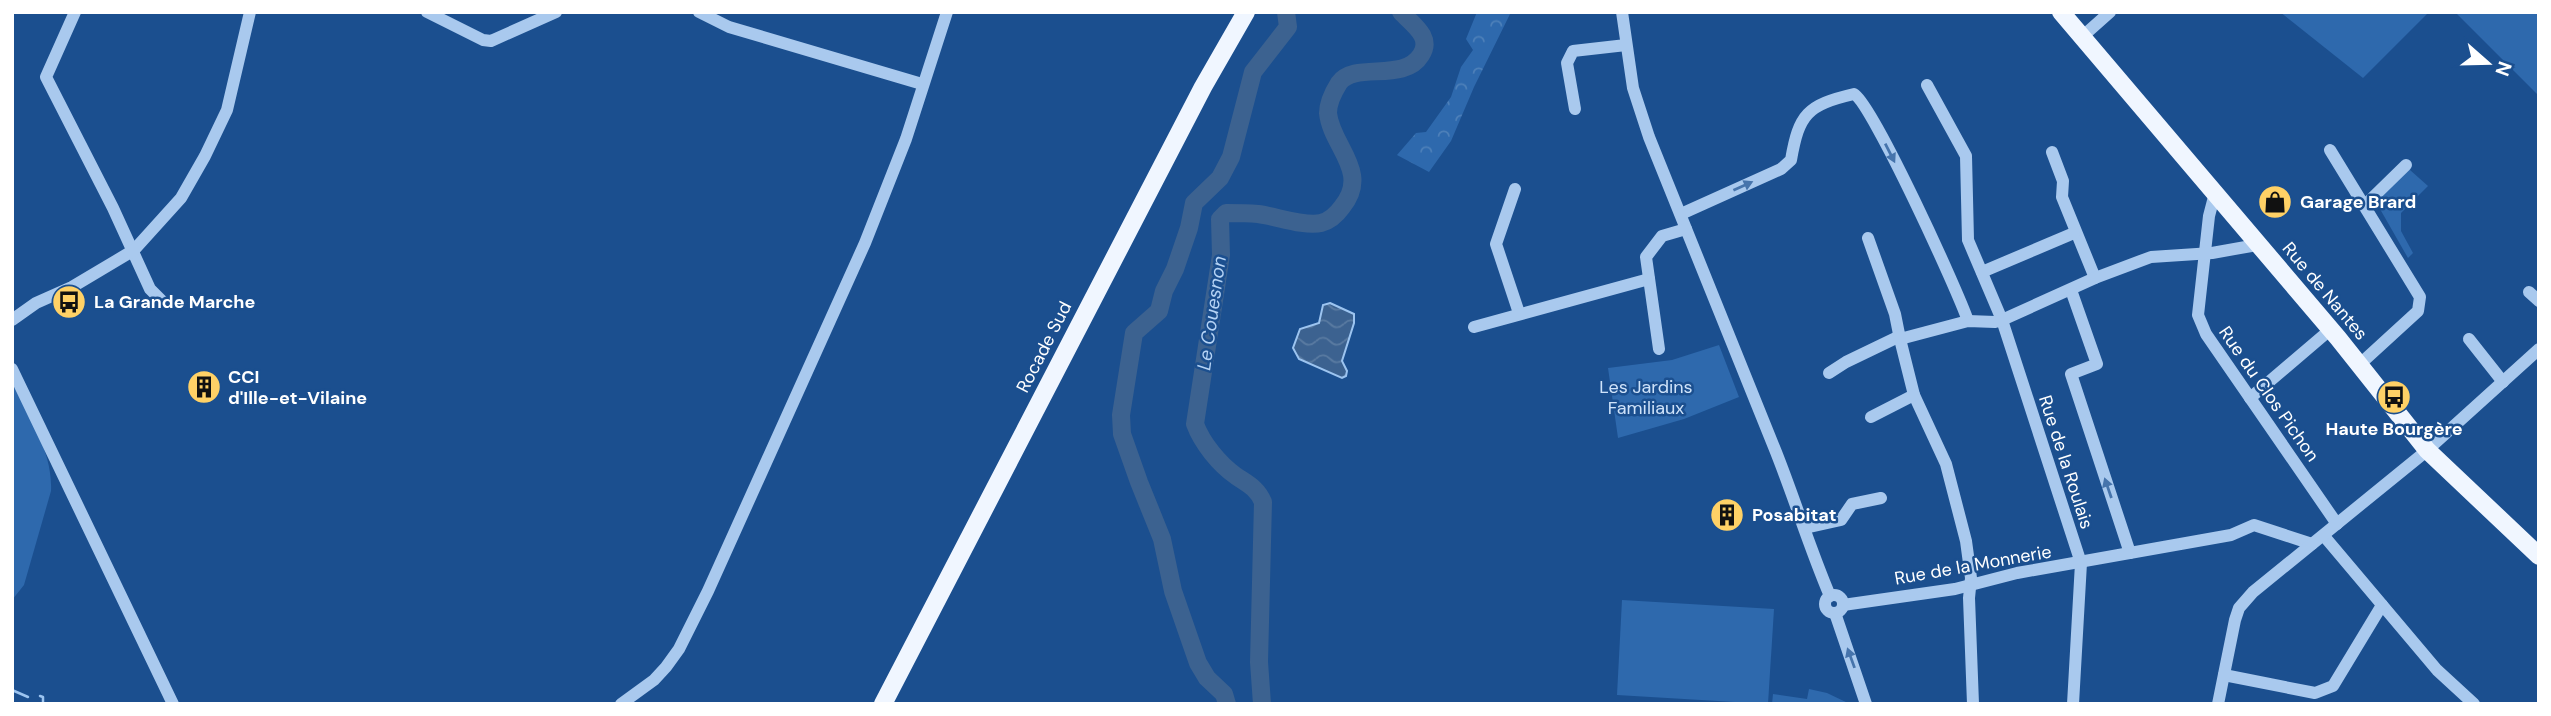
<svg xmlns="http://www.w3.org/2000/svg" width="2551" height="716" font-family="'DM Sans',sans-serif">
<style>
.green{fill:#2e69ad}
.forest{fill:url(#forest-crowns)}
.water{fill:url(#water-waves);stroke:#9cc4f0;stroke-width:2}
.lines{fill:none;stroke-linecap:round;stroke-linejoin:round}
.stream{stroke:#9cc4f0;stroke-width:2.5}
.river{stroke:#3c6290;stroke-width:18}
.minor{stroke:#a9c9ee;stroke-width:12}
.major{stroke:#f0f6ff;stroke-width:18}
.oneway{fill:#4674ac}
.labels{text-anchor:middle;stroke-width:5;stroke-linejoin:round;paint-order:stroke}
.poi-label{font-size:18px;font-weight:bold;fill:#fff;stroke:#1b4f8f;text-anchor:start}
.street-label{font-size:18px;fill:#fff;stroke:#1b4f8f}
.park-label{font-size:18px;fill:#cfe3fa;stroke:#1b4f8f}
.water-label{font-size:19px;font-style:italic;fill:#b5d3f5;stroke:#1b4f8f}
</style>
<defs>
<pattern id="forest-crowns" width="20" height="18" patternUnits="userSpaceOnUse" patternTransform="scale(1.75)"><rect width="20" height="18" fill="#2e69ad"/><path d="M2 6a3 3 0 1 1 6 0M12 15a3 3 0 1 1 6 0" fill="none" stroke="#4d80b9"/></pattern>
<pattern id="water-waves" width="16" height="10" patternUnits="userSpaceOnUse" patternTransform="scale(1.75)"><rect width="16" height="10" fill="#3c6290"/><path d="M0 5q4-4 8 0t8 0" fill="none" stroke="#597aa1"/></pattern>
</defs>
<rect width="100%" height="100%" fill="#1b4f8f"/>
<g class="green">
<polygon points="2280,12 2429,12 2363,78"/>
<polygon points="2455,12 2539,12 2539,96"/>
<polygon points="2405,170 2410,170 2428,186 2401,213 2401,231 2413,253 2408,258 2376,202"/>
<polygon points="1719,345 1739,397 1684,419 1618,438 1608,368 1672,360"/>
<path d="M12,383c17,34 41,69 39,108l-27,94 -12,15z"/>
<polygon points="1622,600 1774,609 1768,704 1617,695"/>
<polygon points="1809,689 1827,693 1850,704 1772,704 1773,694 1807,699"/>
</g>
<polygon class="forest" points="1477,12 1511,12 1474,87 1451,141 1429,172 1397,155 1416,133 1426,132 1451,97 1461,67 1473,50 1466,39"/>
<polygon class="water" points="1330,303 1354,314 1354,323 1342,361 1347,371 1346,376 1342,378 1299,359 1293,348 1300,329 1319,323 1323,305"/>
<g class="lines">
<g class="stream">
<polyline points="12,690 28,697"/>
<polyline points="40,696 43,697 43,704"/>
</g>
<g class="river">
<polyline points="1227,704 1224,694 1207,678 1198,663 1173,591 1162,539 1139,482 1122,434 1121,415 1134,333 1159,311 1164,291 1175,269 1189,228 1194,203 1220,178 1231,157 1253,72 1288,27 1286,12"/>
<path d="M1262,704l-3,-42 4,-160c-6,-14 -15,-18 -27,-26 -17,-12 -34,-33 -41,-52l26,-169 -1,-36 6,-6c10,0 21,0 32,1 17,2 47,13 63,9 8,-2 16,-9 21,-16 29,-35 -11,-61 -14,-94 0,-10 6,-22 11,-30 16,-22 65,0 82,-28 12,-18 -9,-31 -20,-43"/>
</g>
<g class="minor">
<polyline points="75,12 46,77 113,208 150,289 162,301"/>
<polyline points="427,12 483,40 491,41 556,12"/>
<polyline points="699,12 729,27 922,84"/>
<path d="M1622,12l11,76 16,49c42,105 84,210 127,315 19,48 34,97 54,144"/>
<polyline points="2083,36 2110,12"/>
<polyline points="1927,85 1966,156 1968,240 2002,320 2081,563 2073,704"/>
<polyline points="1575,109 1567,63 1573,51 1626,45"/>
<polyline points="2330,150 2420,297 2418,311 2359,365"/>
<polyline points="2052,152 2063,181 2062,197 2095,278"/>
<polyline points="1515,189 1496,244 1519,313"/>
<polyline points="2215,193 2209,216 2198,315 2206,334 2337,524"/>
<polyline points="2364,206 2406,165"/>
<path d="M1681,214l100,-45 10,-9c8,-46 16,-55 63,-66 18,9 104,197 114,227"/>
<polyline points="1868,238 1895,314 1900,339 1968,321 1995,322 2002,320 2095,278 2151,257 2212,253 2257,245"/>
<polyline points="1982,272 2074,233"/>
<polyline points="2071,290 2097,364 2071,374 2130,553"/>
<polyline points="2529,292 2539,301"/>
<polyline points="12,320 36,303 72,287 134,250 181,198 205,156 227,110 250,12"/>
<polyline points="1474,327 1649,279"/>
<polyline points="1900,339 1914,395 1946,464 1966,541 1971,578 1969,598 1973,704"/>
<polyline points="2469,339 2503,382"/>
<polyline points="1659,349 1646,257 1662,236 1686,229"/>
<polyline points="12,369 173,704"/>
<polyline points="1829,373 1846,362 1900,336"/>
<polyline points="2250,398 2331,329"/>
<polyline points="1871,417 1914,395"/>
<polyline points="1805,528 1841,520 1852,504 1881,498"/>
<polyline points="2324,536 2437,670 2474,704"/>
<circle cx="1834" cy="604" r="9"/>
<polyline points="1843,605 1955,589 2017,573 2231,535 2254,525 2312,544"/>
<polyline points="1835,613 1866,704"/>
<polyline points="2224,675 2315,693 2333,686 2382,605"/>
<polyline points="621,704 654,680 666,667 679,649 708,591 865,243 906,139 947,12"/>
<polyline points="2218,704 2235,620 2239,608 2253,592 2424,453 2539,349"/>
</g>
<g class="major">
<polyline points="2061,12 2338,338 2427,450 2539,556"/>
<polyline points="883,704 1203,87 1246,12"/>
</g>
</g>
<defs><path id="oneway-solid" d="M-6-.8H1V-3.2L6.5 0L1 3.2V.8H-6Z" transform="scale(1.75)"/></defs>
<g class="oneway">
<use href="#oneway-solid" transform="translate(1890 153) rotate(63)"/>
<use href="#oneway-solid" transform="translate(1743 186) rotate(-24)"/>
<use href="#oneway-solid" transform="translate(2108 488) rotate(-109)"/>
<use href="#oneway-solid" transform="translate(1851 658) rotate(-110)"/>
</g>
<defs>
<g id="shop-disc" transform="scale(1.75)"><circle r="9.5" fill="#ffd166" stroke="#1b4f8f"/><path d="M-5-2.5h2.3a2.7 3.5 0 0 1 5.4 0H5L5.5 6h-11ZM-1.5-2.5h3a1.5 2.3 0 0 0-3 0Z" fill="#111"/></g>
<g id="bus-disc" transform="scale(1.75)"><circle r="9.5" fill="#ffd166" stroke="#1b4f8f"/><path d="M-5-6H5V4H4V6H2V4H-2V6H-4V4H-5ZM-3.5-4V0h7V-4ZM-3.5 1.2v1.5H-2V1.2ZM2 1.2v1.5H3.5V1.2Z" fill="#111"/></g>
<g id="building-disc" transform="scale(1.75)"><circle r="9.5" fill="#ffd166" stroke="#1b4f8f"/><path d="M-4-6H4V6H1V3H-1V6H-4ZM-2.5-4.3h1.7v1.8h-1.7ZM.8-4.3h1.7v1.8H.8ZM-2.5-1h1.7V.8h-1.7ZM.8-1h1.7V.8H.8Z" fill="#111"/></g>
</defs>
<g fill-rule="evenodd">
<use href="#shop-disc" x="2275" y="202"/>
<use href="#bus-disc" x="69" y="302"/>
<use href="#building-disc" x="204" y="387"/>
<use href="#bus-disc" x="2394" y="397"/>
<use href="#building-disc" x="1727" y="515"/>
</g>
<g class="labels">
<g class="poi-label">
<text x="2300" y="208">Garage Brard</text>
<text x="94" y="308">La Grande Marche</text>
<text x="228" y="383">CCI<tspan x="228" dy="21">d'Ille-et-Vilaine</tspan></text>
<text x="2394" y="435" text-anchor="middle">Haute Bourgère</text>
<text x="1752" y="521">Posabitat</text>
</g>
<g class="street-label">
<text transform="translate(2325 291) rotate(50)" y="6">Rue de Nantes</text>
<text transform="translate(1044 347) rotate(-63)" y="6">Rocade Sud</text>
<text transform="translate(2269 394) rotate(55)" y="6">Rue du Clos Pichon</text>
<text transform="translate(2066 462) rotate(72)" y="6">Rue de la Roulais</text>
<text transform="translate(1973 565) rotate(-10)" y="6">Rue de la Monnerie</text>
</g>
<g class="park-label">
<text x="1646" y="393">Les Jardins<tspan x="1646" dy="21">Familiaux</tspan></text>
</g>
<g class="water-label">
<text transform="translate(1211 313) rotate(-82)" y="7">Le Couesnon</text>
</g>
</g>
<rect width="2551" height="716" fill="none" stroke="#ffffff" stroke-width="28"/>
<g transform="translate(2488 63) rotate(110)" stroke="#1b4f8f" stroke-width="5" paint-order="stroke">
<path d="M0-5L12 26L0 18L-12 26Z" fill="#ffffff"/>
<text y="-10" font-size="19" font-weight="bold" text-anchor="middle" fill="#ffffff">N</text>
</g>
</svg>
